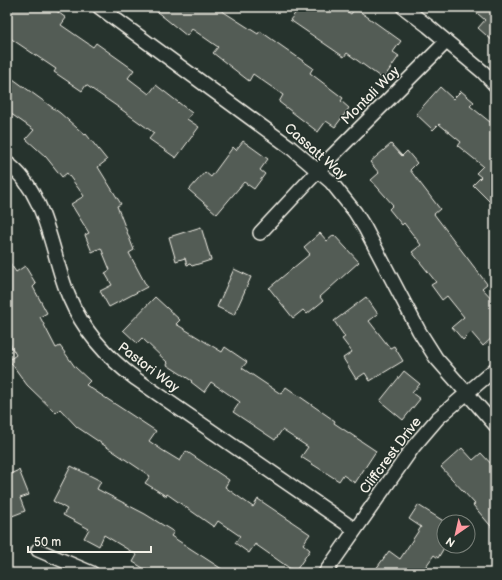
<svg xmlns="http://www.w3.org/2000/svg" width="502" height="580" font-family="'Balsamiq Sans',sans-serif">
<style>
.building{fill:#525c55;stroke:#f4f1e8}
.lines{fill:none;stroke-linecap:round;stroke-linejoin:round}
.street-casing{stroke:#f4f1e8;stroke-width:16}
.street{stroke:#26332d;stroke-width:13}
.labels{text-anchor:middle;stroke-width:3;stroke-linejoin:round;paint-order:stroke}
.street-label{font-size:14px;fill:#f4f1e8;stroke:#26332d}
</style>
<rect width="100%" height="100%" fill="#26332d"/>
<filter id="ink" filterUnits="userSpaceOnUse"><feTurbulence type="fractalNoise" baseFrequency=".025" numOctaves="2"/><feDisplacementMap in="SourceGraphic" scale="8" xChannelSelector="R" yChannelSelector="G"/><feConvolveMatrix kernelMatrix="1 2 1 2 8 2 1 2 1" color-interpolation-filters="sRGB"/></filter>
<g filter="url(#ink)">
<g class="building">
<polygon points="7,7 51,7 66,18 61,25 93,47 96,43 134,70 128,78 149,94 156,85 192,113 187,119 199,127 176,158 149,139 154,133 118,107 86,85 82,91 54,72 56,69 7,36"/>
<polygon points="151,7 216,7 258,34 260,31 313,68 310,73 343,98 341,101 349,108 335,127 326,121 318,132 279,102 283,95 253,74 249,81 213,53 218,47 192,29 187,36"/>
<polygon points="300,7 340,7 351,14 355,8 401,41 393,52 399,56 383,79 347,53 344,57 290,20"/>
<polygon points="470,7 495,7 495,43 478,28 485,20"/>
<polygon points="13,79 60,113 85,135 86,134 107,160 98,167 121,204 117,206 134,250 129,253 147,287 109,307 100,291 112,285 105,273 110,270 101,248 92,252 85,235 89,233 71,204 84,196 67,173 62,177 46,157 26,139 34,130 7,111 7,88"/>
<polygon points="440,87 453,99 461,91 474,102 470,106 495,126 495,207 473,185 481,177 476,173 483,166 458,146 461,142 439,124 433,130 416,114"/>
<polygon points="243,141 268,159 260,170 265,174 254,189 244,182 217,214 189,190 205,172 211,177 233,147 236,150"/>
<polygon points="391,144 402,156 407,151 417,163 410,170 440,209 434,214 487,284 482,288 495,302 495,335 483,346 471,332 463,340 452,327 464,317 447,296 442,300 431,285 436,282 412,252 421,245 404,223 402,225 389,209 393,205 371,180 379,173 370,162"/>
<polygon points="201,227 211,260 192,266 190,264 187,265 185,258 176,261 169,237"/>
<polygon points="320,233 327,241 334,235 359,262 320,297 323,301 307,314 303,310 293,318 269,288 310,254 304,247"/>
<polygon points="7,259 16,272 25,266 36,284 33,287 47,313 40,317 56,348 60,346 75,367 90,381 86,385 156,431 149,441 162,450 180,461 186,451 229,480 225,487 253,507 258,499 310,534 303,544 310,550 295,572 255,544 249,553 235,543 240,536 218,521 214,527 167,494 166,496 145,483 150,476 77,427 60,409 56,413 27,385 9,360 16,355 7,339"/>
<polygon points="234,269 251,277 234,315 217,307"/>
<polygon points="155,297 180,320 176,324 222,352 225,347 247,362 242,368 281,394 286,387 335,421 334,423 376,451 355,483 343,475 339,481 301,457 308,447 282,430 275,440 233,412 240,402 211,382 204,392 191,382 192,381 167,365 168,363 142,338 137,343 123,330"/>
<polygon points="366,297 378,314 369,321 390,348 394,346 403,361 370,381 365,373 356,379 343,358 352,352 342,339 345,337 334,321"/>
<polygon points="404,371 420,384 412,393 420,399 403,420 380,401"/>
<polygon points="462,448 473,460 481,453 495,468 495,531 473,505 475,504 441,467"/>
<polygon points="71,466 101,481 97,489 145,514 174,532 171,536 228,573 151,573 133,562 137,555 104,535 99,546 84,538 89,529 63,515 67,509 53,501"/>
<polygon points="7,468 10,474 19,470 29,495 20,498 25,511 7,518"/>
<polygon points="418,505 445,522 445,546 438,558 434,555 421,573 373,573 389,551 400,559 421,527 409,519"/>
</g>
<g class="lines">
<g class="street-casing">
<g id="street">
<polyline points="99,7 290,147 331,182 355,212 365,228 419,331 436,358 495,425"/>
<polyline points="403,7 428,26 483,72 495,85"/>
<path d="M7,163c41,30 44,92 62,134 15,35 37,60 67,82l218,150"/>
<polyline points="260,233 329,159 446,42"/>
<polyline points="38,550 92,573"/>
<polyline points="325,573 414,446 438,418 495,369"/>
</g>
</g>
<use href="#street" class="street"/>
</g>
</g>
<g class="labels">
<g class="street-label">
<text transform="translate(370 95) rotate(-45)" y="5">Montali Way</text>
<text transform="translate(316 151) rotate(41)" y="5">Cassatt Way</text>
<text transform="translate(149 367) rotate(37)" y="5">Pastori Way</text>
<text transform="translate(390 455) rotate(-53)" y="5">Cliffcrest Drive</text>
</g>
</g>
<rect width="502" height="580" fill="none" stroke="#26332d" stroke-width="24"/>
<rect x="12" y="12" width="478" height="556" fill="none" stroke="#f4f1e8" stroke-width="1.5" filter="url(#ink)"/>
<g transform="translate(456 534) rotate(214)"><circle r="19" fill="#26332d" stroke="#787f78"/>
<path d="M0-3L7 15L0 10L-7 15Z" fill="#ff9aa2"/>
<text y="-6" font-size="11" font-weight="bold" text-anchor="middle" fill="#f4f1e8">N</text>
</g>
<path d="M28 546v6h123v-6" fill="none" stroke="#f4f1e8" stroke-width="2"/>
<text x="34" y="546" font-size="12" fill="#f4f1e8" stroke="#26332d" stroke-width="3" paint-order="stroke">50 m</text>
</svg>
